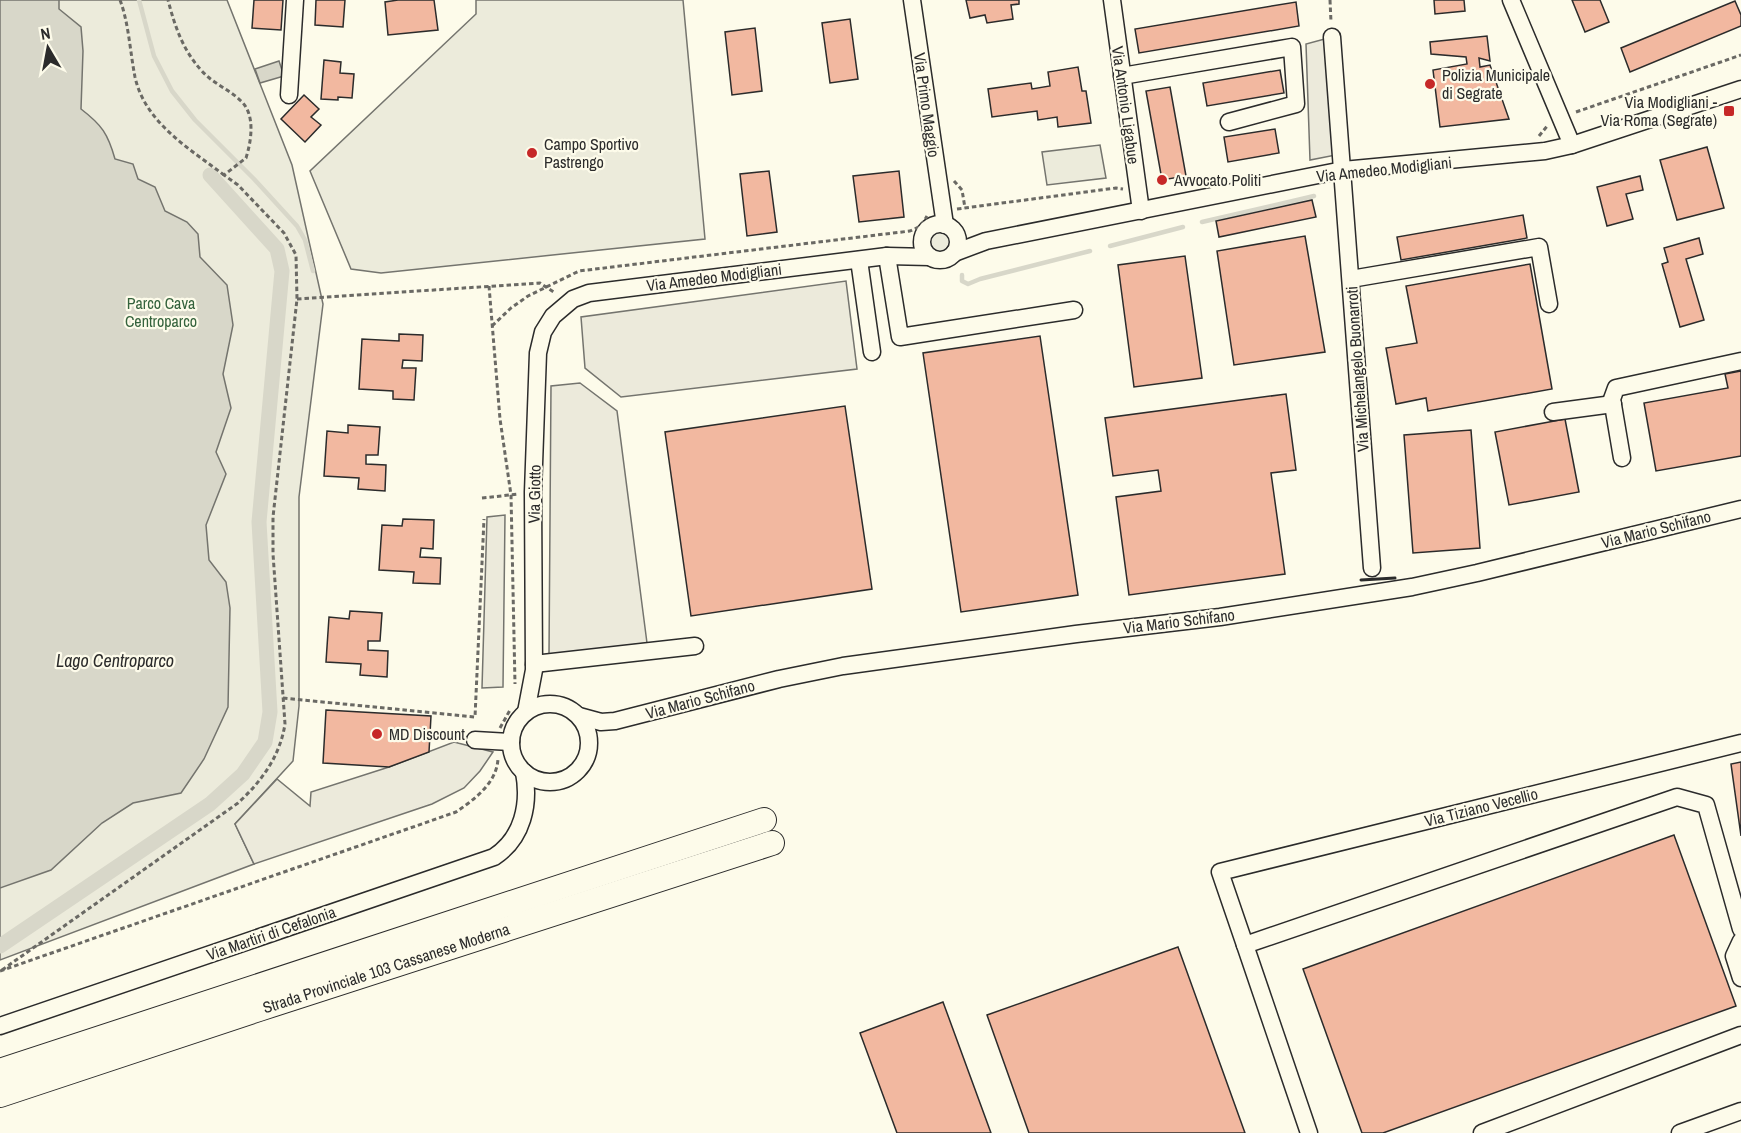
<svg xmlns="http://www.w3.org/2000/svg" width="1741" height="1133" font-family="'Archivo Narrow',sans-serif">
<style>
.green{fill:#ecebdb;stroke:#74746e;stroke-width:1.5}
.parking{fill:#eceadb;stroke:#74746e;stroke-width:1.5}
.water{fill:#d8d7c9;stroke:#74746e;stroke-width:1.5}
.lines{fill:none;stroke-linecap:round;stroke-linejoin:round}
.stream{stroke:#d8d7c9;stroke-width:4.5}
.canal{stroke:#d8d7c9;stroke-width:15}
.building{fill:#f2b8a0;stroke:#2b2b2b;stroke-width:1.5}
.minor-casing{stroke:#2b2b2b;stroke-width:19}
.highway-casing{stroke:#2b2b2b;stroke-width:26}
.path{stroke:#6a6964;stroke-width:3;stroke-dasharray:4.5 3;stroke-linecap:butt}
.minor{stroke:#fdfbea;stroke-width:16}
.highway{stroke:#fdfbea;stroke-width:24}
.wall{stroke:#2b2b2b;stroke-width:3}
.poi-dot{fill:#c62828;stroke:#fdfbea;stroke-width:2}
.labels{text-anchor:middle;stroke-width:4.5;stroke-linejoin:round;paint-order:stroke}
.poi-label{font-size:16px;fill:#2b2b2b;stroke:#fdfbea;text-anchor:start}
.street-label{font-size:16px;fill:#2b2b2b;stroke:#fdfbea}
.park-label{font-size:16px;fill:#34623c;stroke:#fdfbea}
.water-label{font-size:18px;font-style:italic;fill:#2b2b2b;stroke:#fdfbea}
</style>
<rect width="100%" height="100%" fill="#fdfbea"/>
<g class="green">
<polygon points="0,0 227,0 292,165 323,304 299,497 299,706 293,761 235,824 254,864 0,960"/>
<polygon points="476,0 683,0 705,239 381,273 351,269 310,171 476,14"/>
<polygon points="1100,145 1106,178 1047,185 1042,152"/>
<circle cx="940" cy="242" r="12"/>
</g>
<g class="parking">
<polygon points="1332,37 1341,154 1310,160 1306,44"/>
<polygon points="846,281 857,369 621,397 585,368 581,317"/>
<polygon points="580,383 617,411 647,643 549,655 551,386"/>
<polygon points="505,515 503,687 482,688 487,517"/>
<polygon points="454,742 493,752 480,771 464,788 432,804 254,864 235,824 277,779 310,806 311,792 389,767"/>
</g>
<g class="water">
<path d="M0,0h59v9l22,18 2,24 -2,58c21,16 27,25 34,50l18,5 5,15 17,8 10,24 22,11 11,12 2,23 27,28 6,40 -10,49 8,34 -15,44 10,22 -20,51 3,35 17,22 4,26 -2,99 -24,52 -23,34 -48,10 -31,20 -51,47 -51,18z"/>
<polygon points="279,61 284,76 260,83 255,69"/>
</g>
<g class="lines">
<g class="stream">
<polyline points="139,0 154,56 172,91 195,120 254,179 297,226 305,240 313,271"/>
<polyline points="1202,222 1314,196"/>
<polyline points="1110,246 1183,227"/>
<polyline points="962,275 962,281 968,284 980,279 1090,251"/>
</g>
<polyline class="canal" points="0,946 210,804 243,774 265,742 270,712 259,522 282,271 277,249 210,175"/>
</g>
<g class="building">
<polygon points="254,0 283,0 281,30 252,28"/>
<polygon points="316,0 345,0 343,27 315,25"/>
<polygon points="398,0 434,0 438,30 388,35 385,2"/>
<polygon points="966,0 1019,0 1019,4 1011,5 1013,19 987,23 985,15 970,18"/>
<polygon points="1434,0 1464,0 1465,11 1435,14"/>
<polygon points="1572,0 1600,0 1609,22 1585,32"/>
<polygon points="1735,1 1741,15 1741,26 1630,72 1621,48"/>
<polygon points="1296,2 1299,26 1139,53 1135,29"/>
<polygon points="850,19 858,79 830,83 822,23"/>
<polygon points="755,28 762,91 732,95 725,32"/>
<polygon points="1487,36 1490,61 1479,58 1480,67 1490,65 1509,119 1440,127 1433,70 1467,64 1466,57 1431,54 1430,42"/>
<polygon points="324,60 341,62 340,73 354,74 352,98 338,97 338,100 321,99"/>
<polygon points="1078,67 1082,91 1086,91 1091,123 1058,127 1057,117 1038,120 1037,111 992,117 988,89 1031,83 1032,89 1050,86 1048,72"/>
<polygon points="1280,70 1284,93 1207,106 1203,83"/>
<polygon points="1170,87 1186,176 1162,180 1146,91"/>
<polygon points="304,95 319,109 311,117 321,125 305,142 281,119"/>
<polygon points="1275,129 1279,153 1228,162 1224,137"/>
<polygon points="1707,147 1724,208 1677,220 1660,160"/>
<polygon points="769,171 777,232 747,236 740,174"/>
<polygon points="899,171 904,217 859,222 853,176"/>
<polygon points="1640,176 1643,190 1626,194 1633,219 1607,226 1597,187"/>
<polygon points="1312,200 1316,217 1219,237 1216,221"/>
<polygon points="1523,215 1527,238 1401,260 1397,237"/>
<polygon points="1305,236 1325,352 1234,365 1217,251"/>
<polygon points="1699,238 1703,254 1686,259 1704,320 1680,327 1662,264 1668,262 1664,248"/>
<polygon points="1185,256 1202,378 1134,387 1118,265"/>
<polygon points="1530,264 1552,389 1428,411 1426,398 1396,404 1386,348 1417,343 1406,286"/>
<polygon points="399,334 423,335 422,361 403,360 402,368 416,368 414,400 393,399 393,391 359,389 362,339 399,341"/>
<polygon points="1040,336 1078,595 961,612 923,353"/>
<polygon points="1741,371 1741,456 1656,471 1644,403 1728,388 1725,374"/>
<polygon points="1286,394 1296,470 1271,473 1285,574 1129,595 1116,497 1161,491 1158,470 1113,476 1105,418"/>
<polygon points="845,406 872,589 691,616 665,432"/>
<polygon points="1565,419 1579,492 1509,505 1495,432"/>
<polygon points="348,425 380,427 378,455 366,455 366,464 386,465 385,491 358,489 359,478 324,476 327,431 348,433"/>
<polygon points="1471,430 1480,548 1413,553 1404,435"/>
<polygon points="403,519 434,520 433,549 421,548 420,557 441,558 440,584 413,583 414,572 379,570 382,525 402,526"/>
<polygon points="350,611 382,613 380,641 368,641 368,650 388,651 387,677 360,675 361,664 326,662 329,617 349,619"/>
<polygon points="326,710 431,716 429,752 389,767 323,763"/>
<polygon points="1741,762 1741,836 1731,764"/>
<polygon points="1674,835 1736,1006 1383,1133 1362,1133 1303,969"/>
<polygon points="1178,947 1245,1133 1029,1133 987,1015"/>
<polygon points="943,1002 991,1133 897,1133 860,1033"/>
</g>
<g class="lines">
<g class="minor-casing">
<g id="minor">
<polyline points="912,0 945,225"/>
<polyline points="1112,0 1141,211"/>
<polyline points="1511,0 1572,145"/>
<polyline points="1332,37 1372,568"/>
<polyline points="1122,76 1292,47 1296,104 1229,122"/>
<polyline points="289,95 295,0"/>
<circle cx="940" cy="242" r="18"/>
<polyline points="954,253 986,241 1343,170 1545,151 1572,145 1741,89"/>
<polyline points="887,256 900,337 1074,310"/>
<polyline points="859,260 872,352"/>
<polyline points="1351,279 1539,247 1549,304"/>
<polyline points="1553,412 1613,404"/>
<polyline points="1622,458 1612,399 1616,388 1741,361"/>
<polyline points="534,664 695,646"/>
<circle cx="550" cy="743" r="39"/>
<polyline points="526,712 534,670 533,492 538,353 543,332 553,316 573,299 589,293 887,256 930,257"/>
<polyline points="579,716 601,722 615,721 779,679 843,666 1076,634 1220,617 1412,587 1477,573 1741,509"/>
<polyline points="475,740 511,742"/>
<polyline points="1741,941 1734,956 1741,978"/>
<polyline points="1245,945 1220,872 1741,743"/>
<path d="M0,1026l494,-169c29,-19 36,-53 30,-85"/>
<polyline points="1309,1133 1245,945 1677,797 1706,805 1741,929"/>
<polyline points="1482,1133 1741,1035"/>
<polyline points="1680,1133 1741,1111"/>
</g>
</g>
<g class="highway-casing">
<g id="highway">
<polyline points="0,1071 764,820"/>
<polyline points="0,1095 259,1009 772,843"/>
</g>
</g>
<g class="path">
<path d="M120,0c9,24 10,52 15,77 10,46 55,72 89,98"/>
<polyline points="1330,0 1331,22"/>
<polyline points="1576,112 1741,55"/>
<polyline points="1539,136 1548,125"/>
<polyline points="954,181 962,190 965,208"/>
<polyline points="957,209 1116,188 1123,189"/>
<polyline points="489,286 500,419 511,495 515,684"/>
<polyline points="297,299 540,283 555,293"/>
<polyline points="492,326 511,308 528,296 579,271 910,231 921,226 927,216"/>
<polyline points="482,498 519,494"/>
<polyline points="283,698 475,717 484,519"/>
<polyline points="500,728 510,710"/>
<path d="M2,970l236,-167c24,-22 42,-47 47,-79l-12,-170v-37l24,-218 -1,-44 -12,-22 -46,-48 -14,-10 22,-17c5,-16 10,-43 -5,-57 -12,-12 -28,-17 -40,-31 -18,-20 -26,-43 -33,-70"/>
<path d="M0,971l456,-159c19,-13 42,-30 42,-55"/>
</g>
<use href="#minor" class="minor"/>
<use href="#highway" class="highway"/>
<polyline class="wall" points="1361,580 1395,578"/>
</g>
<g class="poi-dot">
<circle cx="1430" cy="84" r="6"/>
<rect x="1723" y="105" width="12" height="12" rx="3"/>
<circle cx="532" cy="153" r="6"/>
<circle cx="1162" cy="180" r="6"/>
<circle cx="377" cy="734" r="6"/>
</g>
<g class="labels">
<g class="poi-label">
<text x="1442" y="81">Polizia Municipale<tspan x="1442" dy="18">di Segrate</tspan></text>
<text x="1717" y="108" text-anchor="end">Via Modigliani -<tspan x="1717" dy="18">Via Roma (Segrate)</tspan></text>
<text x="544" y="150">Campo Sportivo<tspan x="544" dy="18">Pastrengo</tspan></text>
<text x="1174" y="186">Avvocato Politi</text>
<text x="389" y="740">MD Discount</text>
</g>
<g class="street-label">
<text transform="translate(927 105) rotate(82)" y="6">Via Primo Maggio</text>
<text transform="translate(1126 105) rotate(82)" y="6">Via Antonio Ligabue</text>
<text transform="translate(1384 169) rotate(-6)" y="6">Via Amedeo Modigliani</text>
<text transform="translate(714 277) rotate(-7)" y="6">Via Amedeo Modigliani</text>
<text transform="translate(1357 369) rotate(-94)" y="6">Via Michelangelo Buonarroti</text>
<text transform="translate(534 494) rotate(-89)" y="6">Via Giotto</text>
<text transform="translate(1656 529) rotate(-14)" y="6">Via Mario Schifano</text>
<text transform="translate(1179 621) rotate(-7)" y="6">Via Mario Schifano</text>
<text transform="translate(700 699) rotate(-15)" y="6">Via Mario Schifano</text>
<text transform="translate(1481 807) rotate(-14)" y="6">Via Tiziano Vecellio</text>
<text transform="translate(271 933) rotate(-19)" y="6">Via Martiri di Cefalonia</text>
<text transform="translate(386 968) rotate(-18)" y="6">Strada Provinciale 103 Cassanese Moderna</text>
</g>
<g class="park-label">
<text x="161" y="309">Parco Cava<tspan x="161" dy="18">Centroparco</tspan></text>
</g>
<g class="water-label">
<text x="115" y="667">Lago Centroparco</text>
</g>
</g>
<g transform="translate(48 48) rotate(350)" stroke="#fdfbea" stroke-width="4.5" paint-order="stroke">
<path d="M0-4.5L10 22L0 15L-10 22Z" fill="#2b2b2b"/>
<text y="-9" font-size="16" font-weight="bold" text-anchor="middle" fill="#2b2b2b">N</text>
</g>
</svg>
